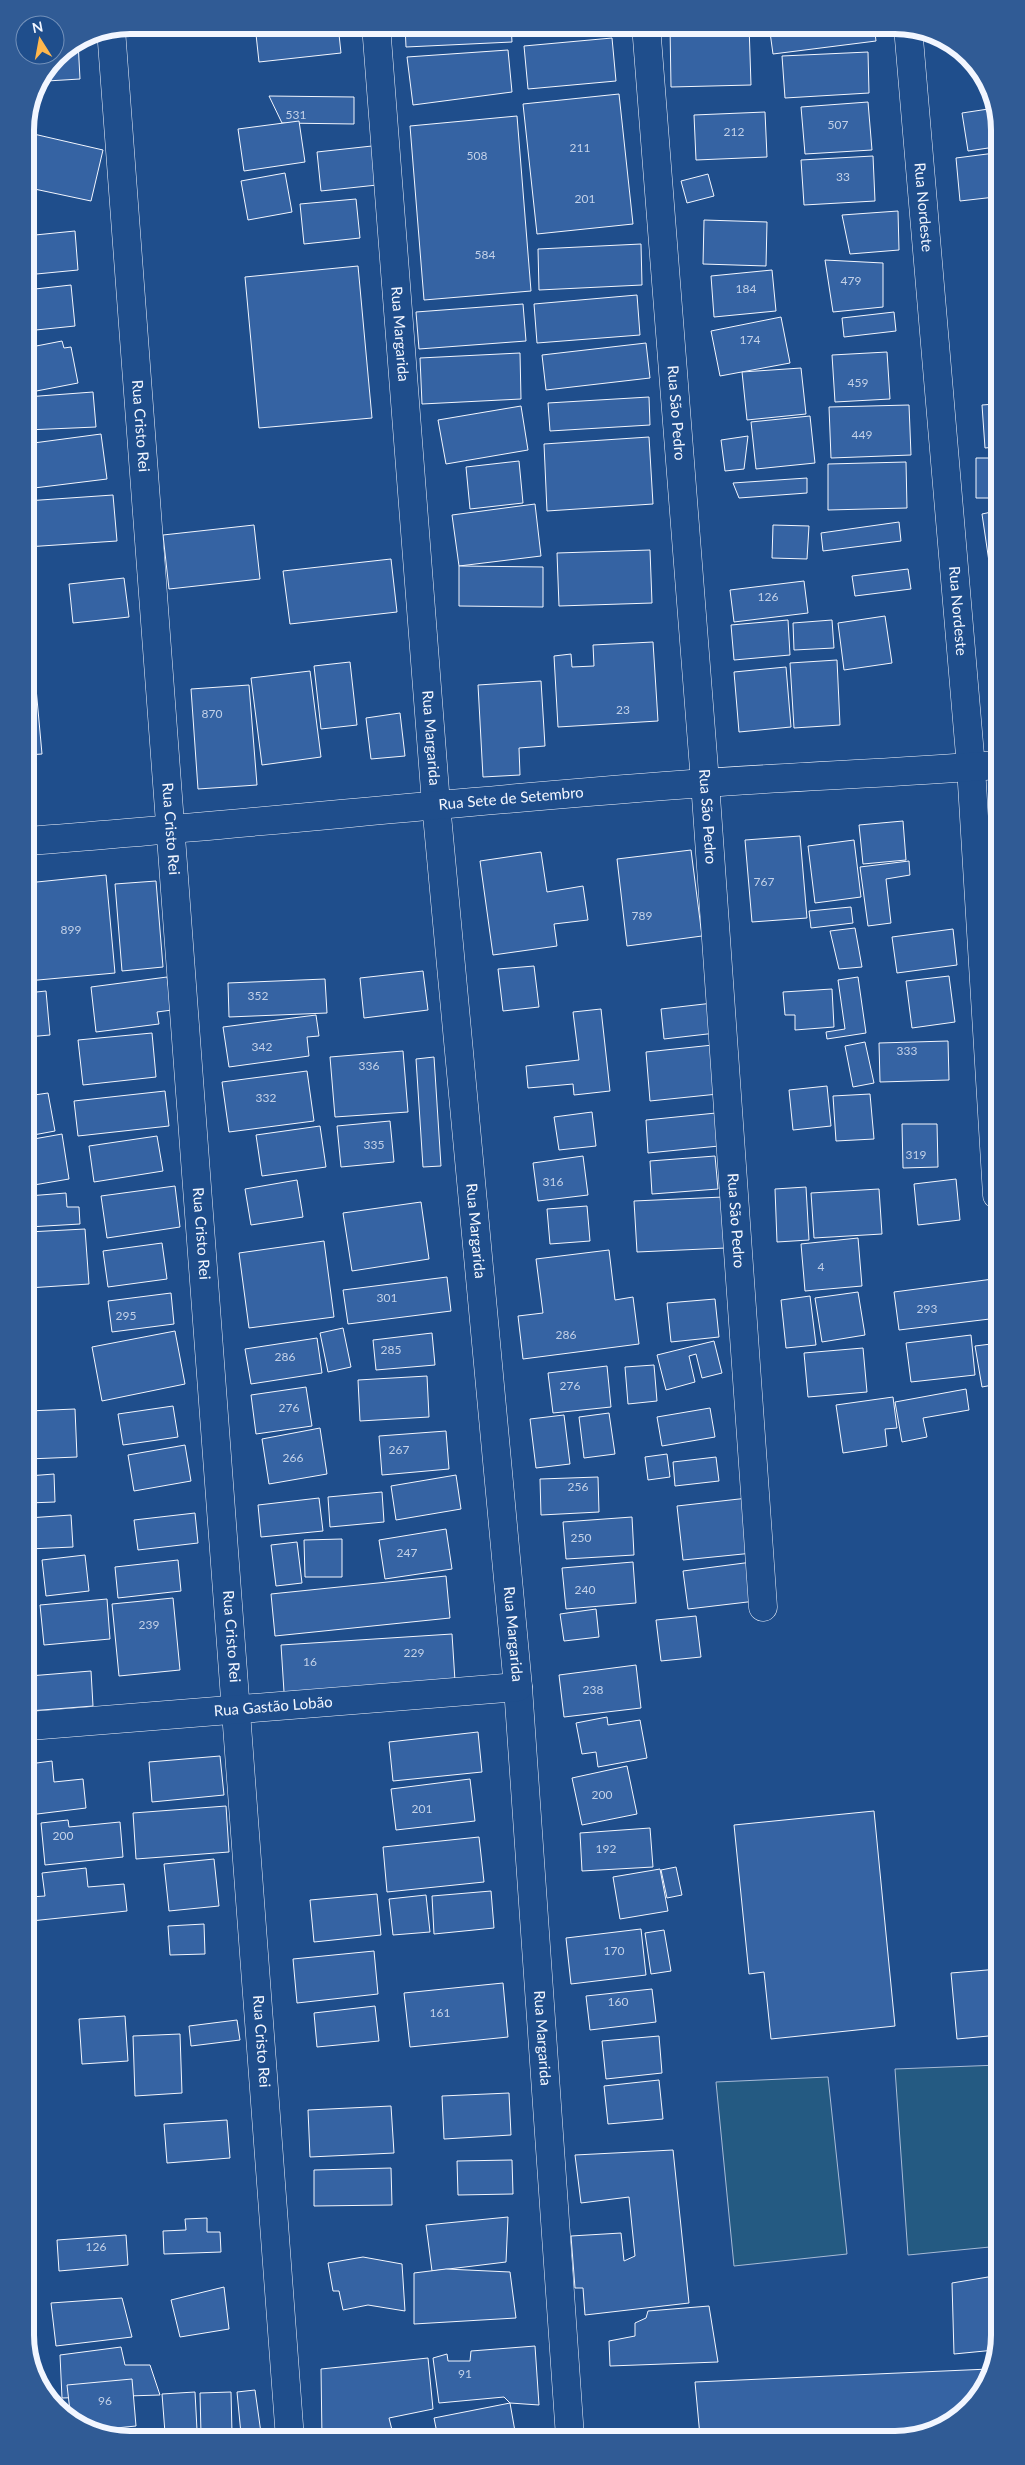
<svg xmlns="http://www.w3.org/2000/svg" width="1025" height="2465" font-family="Lato,sans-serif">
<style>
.green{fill:#245a82;stroke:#a8bbd7}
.building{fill:#3563a3;stroke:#f2f6ff}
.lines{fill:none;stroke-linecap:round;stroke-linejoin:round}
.minor-casing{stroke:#f2f6ff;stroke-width:29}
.tertiary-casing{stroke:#f2f6ff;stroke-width:29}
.minor{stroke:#1f4e8c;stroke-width:28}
.tertiary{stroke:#1f4e8c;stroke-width:28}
.labels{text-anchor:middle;stroke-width:4;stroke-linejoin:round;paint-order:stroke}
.number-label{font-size:12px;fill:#c3d1e8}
.street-label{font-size:15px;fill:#f2f6ff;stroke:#1f4e8c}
.rim{fill:none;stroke:#f2f6ff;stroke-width:6}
</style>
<rect width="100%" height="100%" fill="#1f4e8c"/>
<g class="green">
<polygon points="999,2065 1000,2246 908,2255 895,2069"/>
<polygon points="828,2077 847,2254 734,2266 716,2082"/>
</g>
<g class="building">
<polygon points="255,25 338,25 341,53 259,62"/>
<polygon points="405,25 511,25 512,42 406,47"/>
<polygon points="749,25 751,85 671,87 670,26"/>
<polygon points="769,25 874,25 876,41 773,54"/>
<polygon points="612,38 616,81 528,89 524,46"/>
<polygon points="78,41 80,79 47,81 44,73 56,55"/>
<polygon points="508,50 512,92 413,105 407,57"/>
<polygon points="868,52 869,93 785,98 782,56"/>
<polygon points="619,94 633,224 537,234 523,104"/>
<polygon points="269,96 354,97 354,124 282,123"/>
<polygon points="868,102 872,150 805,154 801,107"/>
<polygon points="995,108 995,147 968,151 962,113"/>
<polygon points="765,112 767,157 696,160 694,115"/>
<polygon points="517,116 531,291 424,300 410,126"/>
<polygon points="299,121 305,162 244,171 238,129"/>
<polygon points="25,132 103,150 91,201 25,187"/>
<polygon points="372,146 377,185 321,191 317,152"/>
<polygon points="995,153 995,197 960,201 956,158"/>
<polygon points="873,156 875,201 804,205 801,160"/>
<polygon points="285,173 292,212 248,220 241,181"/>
<polygon points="708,174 714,196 687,203 681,181"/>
<polygon points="356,199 360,238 304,244 300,204"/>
<polygon points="898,211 899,250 850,254 842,215"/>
<polygon points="704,220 767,222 766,266 703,264"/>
<polygon points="75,231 78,270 26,275 25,236"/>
<polygon points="641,244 642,285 539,290 538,249"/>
<polygon points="825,260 883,263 883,307 833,312"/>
<polygon points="358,266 372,418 259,428 245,277"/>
<polygon points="772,270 776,311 714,317 711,276"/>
<polygon points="71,285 75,326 26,331 26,290"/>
<polygon points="637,295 640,335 537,343 534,304"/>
<polygon points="523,304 526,341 419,349 416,312"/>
<polygon points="894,312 896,331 844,337 842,318"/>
<polygon points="781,317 790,363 720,376 711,331"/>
<polygon points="62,341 64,348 71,347 78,383 26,393 26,348"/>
<polygon points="646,343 650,378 546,390 542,355"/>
<polygon points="887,352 890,399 835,402 832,355"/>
<polygon points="520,353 521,399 422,404 420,358"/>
<polygon points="801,368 806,414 747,420 742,372"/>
<polygon points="93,392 96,427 26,430 26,397"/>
<polygon points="649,397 650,425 550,431 548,403"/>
<polygon points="995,404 995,447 985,448 982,405"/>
<polygon points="909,405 911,455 831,458 829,407"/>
<polygon points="521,406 528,450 446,464 438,420"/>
<polygon points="810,416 815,463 756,469 751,422"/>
<polygon points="101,434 107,479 26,489 26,444"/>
<polygon points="748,436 744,469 725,471 721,440"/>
<polygon points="649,437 653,504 547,511 544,444"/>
<polygon points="976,458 995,458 996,498 976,498"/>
<polygon points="519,461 523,503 470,509 466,467"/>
<polygon points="906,462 907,508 828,510 828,464"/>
<polygon points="807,478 807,493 739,498 733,483"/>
<polygon points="113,495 117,541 26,547 26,501"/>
<polygon points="535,504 541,556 459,566 452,515"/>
<polygon points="996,511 996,582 992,582 982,514"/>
<polygon points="899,522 901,541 823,551 821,533"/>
<polygon points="254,525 260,579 169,589 163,535"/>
<polygon points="773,525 809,526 807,559 772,558"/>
<polygon points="650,550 652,603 559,606 557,553"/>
<polygon points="391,559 397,612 290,624 283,571"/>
<polygon points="459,566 543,567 543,607 459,606"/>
<polygon points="908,569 911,589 855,596 852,576"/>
<polygon points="124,578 129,617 73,623 69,584"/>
<polygon points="804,581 808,613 734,622 730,590"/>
<polygon points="885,616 892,663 844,670 838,623"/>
<polygon points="788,620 790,655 734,660 731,625"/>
<polygon points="832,620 834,648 794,650 793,623"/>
<polygon points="653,642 658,721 558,727 554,656 571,654 572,667 594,666 593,645"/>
<polygon points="837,660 840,725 794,728 790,663"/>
<polygon points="350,662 357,725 321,729 314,666"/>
<polygon points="34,666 42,754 27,755 26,667"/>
<polygon points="786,667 791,727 739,732 734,672"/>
<polygon points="310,671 321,757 262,765 251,678"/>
<polygon points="541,681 545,746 519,748 520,775 483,777 478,685"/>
<polygon points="249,685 257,785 198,789 191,689"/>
<polygon points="400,713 405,756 371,759 366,718"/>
<polygon points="903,821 906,860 863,864 859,825"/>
<polygon points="800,836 807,918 752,922 745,840"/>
<polygon points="854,840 861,897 815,903 808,846"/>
<polygon points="691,850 702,936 627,946 617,859"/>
<polygon points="541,852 547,892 583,886 588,920 554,924 557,946 493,955 480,861"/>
<polygon points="909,861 910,875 886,879 891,923 868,926 860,867"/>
<polygon points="106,875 115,973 27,981 27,883"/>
<polygon points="156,881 163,967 122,971 115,884"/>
<polygon points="851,907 853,923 811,928 809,911"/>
<polygon points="855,928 862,967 839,969 830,931"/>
<polygon points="953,929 957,965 897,973 892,937"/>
<polygon points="534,966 539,1007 503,1011 498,969"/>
<polygon points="423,971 428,1010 364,1018 360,978"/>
<polygon points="949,976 955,1022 912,1028 906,981"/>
<polygon points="167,977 172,1010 157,1012 159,1024 96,1032 91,987"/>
<polygon points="858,977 866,1033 827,1039 826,1032 845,1029 838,980"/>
<polygon points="325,979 327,1013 229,1017 228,983"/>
<polygon points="832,989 834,1027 795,1030 795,1015 785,1015 783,992"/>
<polygon points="46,991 50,1035 27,1037 27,993"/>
<polygon points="713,1003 716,1033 664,1039 661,1009"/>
<polygon points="601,1009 610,1091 574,1095 573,1084 528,1088 526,1066 579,1060 573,1012"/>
<polygon points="316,1015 319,1036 307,1037 309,1056 229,1067 223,1027"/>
<polygon points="152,1033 156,1077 83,1085 78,1040"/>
<polygon points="948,1041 949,1080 880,1082 879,1043"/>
<polygon points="865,1042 874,1083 853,1087 845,1046"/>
<polygon points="713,1045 718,1094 650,1101 646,1052"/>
<polygon points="403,1051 408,1112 335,1117 330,1057"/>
<polygon points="434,1057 441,1166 423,1167 416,1059"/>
<polygon points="307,1071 314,1121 229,1132 222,1082"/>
<polygon points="827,1086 831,1126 793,1130 789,1090"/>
<polygon points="165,1091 169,1126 78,1136 74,1101"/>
<polygon points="48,1093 55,1131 28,1136 27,1096"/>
<polygon points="870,1094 874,1139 836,1141 833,1096"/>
<polygon points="592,1112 596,1146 559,1150 554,1117"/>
<polygon points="716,1113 719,1146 648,1153 646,1120"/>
<polygon points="390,1121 394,1162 341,1167 337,1126"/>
<polygon points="902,1124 937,1124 938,1167 903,1168"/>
<polygon points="320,1126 326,1167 262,1176 256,1135"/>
<polygon points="62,1134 69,1179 28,1186 28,1140"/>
<polygon points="157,1136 163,1171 94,1182 89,1146"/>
<polygon points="583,1156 588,1195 538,1201 533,1163"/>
<polygon points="715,1156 718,1189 652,1194 650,1161"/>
<polygon points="956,1179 960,1220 918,1225 914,1184"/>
<polygon points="297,1180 303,1217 251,1225 245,1189"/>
<polygon points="175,1186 180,1227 107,1238 101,1196"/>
<polygon points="806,1187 809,1240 777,1242 775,1189"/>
<polygon points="879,1189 882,1234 814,1238 811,1193"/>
<polygon points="66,1193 67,1207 79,1207 80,1224 28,1227 28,1196"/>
<polygon points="723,1197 726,1248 637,1252 634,1201"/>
<polygon points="421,1202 429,1259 352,1271 343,1213"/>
<polygon points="587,1206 590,1241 550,1244 547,1209"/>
<polygon points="85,1229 89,1284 28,1288 28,1232"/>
<polygon points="858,1238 862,1286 805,1291 801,1244"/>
<polygon points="324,1241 334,1317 249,1328 239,1253"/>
<polygon points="162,1243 167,1279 108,1287 103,1251"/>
<polygon points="609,1250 615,1300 633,1297 639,1344 523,1359 518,1316 543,1313 536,1259"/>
<polygon points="447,1277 451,1311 348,1324 343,1290"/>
<polygon points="993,1279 998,1318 899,1330 894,1292"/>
<polygon points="858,1292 865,1335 822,1342 815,1298"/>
<polygon points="171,1293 174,1324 112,1332 108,1301"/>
<polygon points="810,1296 816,1345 786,1348 781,1300"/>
<polygon points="715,1299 719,1337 671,1342 667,1303"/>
<polygon points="343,1328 351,1367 328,1372 320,1333"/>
<polygon points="175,1331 185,1384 102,1401 92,1347"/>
<polygon points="432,1333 435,1365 376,1370 373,1340"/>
<polygon points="971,1335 975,1375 911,1382 906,1343"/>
<polygon points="317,1338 322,1373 251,1384 245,1349"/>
<polygon points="714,1341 722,1373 702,1378 696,1354 689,1356 695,1382 666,1390 657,1355"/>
<polygon points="991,1344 998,1384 982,1387 975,1346"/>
<polygon points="863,1348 867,1392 808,1397 804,1353"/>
<polygon points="654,1365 657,1401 628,1404 625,1367"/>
<polygon points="607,1366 611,1407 553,1413 548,1373"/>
<polygon points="427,1376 429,1417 360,1421 358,1380"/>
<polygon points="306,1387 312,1426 256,1434 251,1395"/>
<polygon points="966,1389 969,1410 923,1418 927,1437 902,1442 895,1402"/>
<polygon points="893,1397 897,1428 885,1429 887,1446 843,1453 836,1405"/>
<polygon points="173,1406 178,1437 123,1445 118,1414"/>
<polygon points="710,1408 715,1437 662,1446 657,1417"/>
<polygon points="75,1409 77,1457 28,1459 28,1411"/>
<polygon points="609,1413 615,1454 584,1458 579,1417"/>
<polygon points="564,1415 570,1464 536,1468 530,1419"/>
<polygon points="320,1428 327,1474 269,1484 262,1439"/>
<polygon points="446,1431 449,1469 382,1475 379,1436"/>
<polygon points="185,1445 191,1481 134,1491 128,1455"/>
<polygon points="667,1454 670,1477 648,1480 645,1457"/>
<polygon points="716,1457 719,1481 675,1486 673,1462"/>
<polygon points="54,1474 55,1502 28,1503 28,1476"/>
<polygon points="456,1475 461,1509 396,1520 391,1486"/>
<polygon points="598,1477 599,1512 541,1515 540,1479"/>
<polygon points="382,1492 384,1522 330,1527 328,1497"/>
<polygon points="319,1498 323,1531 261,1537 258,1505"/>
<polygon points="748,1498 753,1553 683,1560 677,1506"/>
<polygon points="195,1513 198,1543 138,1550 134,1520"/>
<polygon points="71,1515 73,1547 29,1549 28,1518"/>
<polygon points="632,1517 634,1555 566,1559 563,1522"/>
<polygon points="446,1529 452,1569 385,1579 379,1540"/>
<polygon points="342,1539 342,1577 305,1577 304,1540"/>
<polygon points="297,1542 302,1583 276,1586 271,1545"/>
<polygon points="85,1555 89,1591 46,1596 42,1560"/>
<polygon points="178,1560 181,1591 118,1598 115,1567"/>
<polygon points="633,1562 636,1603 566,1609 562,1568"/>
<polygon points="752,1562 756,1601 688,1609 683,1571"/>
<polygon points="29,1563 34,1563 35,1607 29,1607"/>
<polygon points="446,1576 450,1618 275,1636 271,1594"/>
<polygon points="173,1598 180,1670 119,1676 112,1604"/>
<polygon points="107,1599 110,1639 44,1645 40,1605"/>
<polygon points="596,1609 599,1637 564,1641 560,1614"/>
<polygon points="696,1616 701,1657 661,1661 656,1620"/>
<polygon points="452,1634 455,1681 284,1692 281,1645"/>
<polygon points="636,1665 641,1708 564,1717 559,1675"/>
<polygon points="91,1671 93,1706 29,1711 29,1676"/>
<polygon points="607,1717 608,1725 640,1720 647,1758 598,1767 596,1752 582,1754 576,1723"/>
<polygon points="478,1732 482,1772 393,1781 389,1742"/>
<polygon points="220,1756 224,1795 152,1802 149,1762"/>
<polygon points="52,1761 54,1782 83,1779 86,1808 29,1815 29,1764"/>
<polygon points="627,1766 637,1814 582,1825 572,1778"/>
<polygon points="470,1779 475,1821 396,1830 391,1789"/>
<polygon points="226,1806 229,1852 136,1859 133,1813"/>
<polygon points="874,1811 895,2026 771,2039 764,1972 749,1974 734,1825"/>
<polygon points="68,1820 69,1827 120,1822 123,1857 45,1865 41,1823"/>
<polygon points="650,1828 653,1867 582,1871 580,1833"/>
<polygon points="479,1837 484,1882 387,1892 383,1847"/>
<polygon points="214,1859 219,1906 169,1911 164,1864"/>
<polygon points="676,1867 682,1895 667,1898 661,1870"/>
<polygon points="86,1868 88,1887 124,1884 127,1911 31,1921 29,1897 45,1896 42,1873"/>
<polygon points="660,1869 668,1911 620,1919 613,1877"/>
<polygon points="491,1891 494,1928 434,1934 432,1896"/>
<polygon points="377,1894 381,1935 314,1942 310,1900"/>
<polygon points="426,1895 430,1932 393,1935 389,1899"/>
<polygon points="204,1924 205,1954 170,1955 168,1926"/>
<polygon points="641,1929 646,1975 571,1984 566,1938"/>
<polygon points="664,1930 671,1971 651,1974 645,1933"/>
<polygon points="374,1951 378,1994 297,2003 293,1959"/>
<polygon points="999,1969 999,2035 957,2039 951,1973"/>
<polygon points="503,1983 508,2037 410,2047 404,1993"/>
<polygon points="652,1989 656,2022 590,2030 586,1996"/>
<polygon points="375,2006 379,2041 317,2047 314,2013"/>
<polygon points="125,2016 128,2061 82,2064 79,2019"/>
<polygon points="237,2020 240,2040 191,2046 189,2026"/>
<polygon points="180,2034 182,2093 135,2096 133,2036"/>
<polygon points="659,2036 662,2073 606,2079 602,2041"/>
<polygon points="659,2080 663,2119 608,2124 604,2086"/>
<polygon points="509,2093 511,2135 444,2139 442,2096"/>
<polygon points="391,2106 394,2153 310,2157 308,2110"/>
<polygon points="227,2120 230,2158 167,2163 164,2124"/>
<polygon points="673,2150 689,2303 585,2315 583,2288 575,2288 571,2236 621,2233 624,2261 635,2256 629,2197 581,2203 575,2155"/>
<polygon points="512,2160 513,2194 458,2195 457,2161"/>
<polygon points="391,2168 392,2205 314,2206 314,2170"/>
<polygon points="508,2217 506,2262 432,2271 426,2225"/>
<polygon points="207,2218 207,2232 220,2232 221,2252 164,2254 163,2231 186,2230 185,2219"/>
<polygon points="126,2235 128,2265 59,2271 57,2240"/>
<polygon points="363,2257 402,2264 405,2311 368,2305 343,2310 339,2291 333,2291 328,2263"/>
<polygon points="446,2269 510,2272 516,2318 414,2324 414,2273"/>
<polygon points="1000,2275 1000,2336 995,2350 954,2354 952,2283"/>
<polygon points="224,2287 229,2329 180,2337 171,2300"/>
<polygon points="122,2298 132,2337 56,2346 51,2303"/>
<polygon points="709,2306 718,2362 610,2366 609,2341 635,2336 635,2323 646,2318 648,2311"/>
<polygon points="535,2346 539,2405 510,2403 504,2397 439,2403 433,2358 447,2354 448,2361 470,2361 471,2351"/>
<polygon points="121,2347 125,2365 150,2365 160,2395 62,2398 60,2355"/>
<polygon points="428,2358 433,2409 389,2418 393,2434 427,2434 427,2438 322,2438 321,2369"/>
<polygon points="989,2369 979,2399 929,2435 700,2436 695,2382"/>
<polygon points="132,2379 136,2426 96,2430 71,2420 67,2385"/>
<polygon points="255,2390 261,2433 241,2434 237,2392"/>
<polygon points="195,2392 197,2430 165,2433 162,2394"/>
<polygon points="231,2392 232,2433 201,2434 200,2393"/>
<polygon points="510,2403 516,2437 438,2438 434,2418"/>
</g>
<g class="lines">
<g class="minor-casing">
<g id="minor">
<path id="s1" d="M376,25l60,779 82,883 52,750"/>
<path id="s2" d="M646,25l59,757 58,825"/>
<path id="s3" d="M908,27l63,740 26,428"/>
<path id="s4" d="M111,29c59,803 122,1606 179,2410"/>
<path id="s5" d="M29,1726l489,-39"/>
</g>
</g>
<g class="tertiary-casing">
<g id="tertiary">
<path id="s6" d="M27,841c226,-17 451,-42 677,-58 97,-7 195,-10 292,-18"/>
</g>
</g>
<use href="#minor" class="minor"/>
<use href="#tertiary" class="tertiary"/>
</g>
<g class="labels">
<g class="number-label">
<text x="296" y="119">531</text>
<text x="838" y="129">507</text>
<text x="734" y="136">212</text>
<text x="580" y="152">211</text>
<text x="477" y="160">508</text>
<text x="843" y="181">33</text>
<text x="585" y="203">201</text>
<text x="485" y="259">584</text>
<text x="851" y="285">479</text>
<text x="746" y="293">184</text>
<text x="750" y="344">174</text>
<text x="858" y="387">459</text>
<text x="862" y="439">449</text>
<text x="768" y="601">126</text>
<text x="623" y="714">23</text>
<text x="212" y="718">870</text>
<text x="764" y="886">767</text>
<text x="642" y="920">789</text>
<text x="71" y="934">899</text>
<text x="258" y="1000">352</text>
<text x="262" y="1051">342</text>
<text x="907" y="1055">333</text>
<text x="369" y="1070">336</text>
<text x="266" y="1102">332</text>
<text x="374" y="1149">335</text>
<text x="916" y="1159">319</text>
<text x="553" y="1186">316</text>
<text x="821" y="1271">4</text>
<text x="387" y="1302">301</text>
<text x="927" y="1313">293</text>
<text x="126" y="1320">295</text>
<text x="566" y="1339">286</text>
<text x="391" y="1354">285</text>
<text x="285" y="1361">286</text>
<text x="570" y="1390">276</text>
<text x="289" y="1412">276</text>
<text x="399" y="1454">267</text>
<text x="293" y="1462">266</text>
<text x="578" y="1491">256</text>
<text x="581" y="1542">250</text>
<text x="407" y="1557">247</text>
<text x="585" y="1594">240</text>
<text x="149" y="1629">239</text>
<text x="414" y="1657">229</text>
<text x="310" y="1666">16</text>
<text x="593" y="1694">238</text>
<text x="602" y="1799">200</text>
<text x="422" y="1813">201</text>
<text x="63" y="1840">200</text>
<text x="606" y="1853">192</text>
<text x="614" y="1955">170</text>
<text x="618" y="2006">160</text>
<text x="440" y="2017">161</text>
<text x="96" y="2251">126</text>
<text x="465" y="2378">91</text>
<text x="105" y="2405">96</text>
</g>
<g class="street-label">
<text dy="5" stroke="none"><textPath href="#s3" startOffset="181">Rua Nordeste</textPath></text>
<text dy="5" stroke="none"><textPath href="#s1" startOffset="310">Rua Margarida</textPath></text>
<text dy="5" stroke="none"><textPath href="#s2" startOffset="389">Rua São Pedro</textPath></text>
<text dy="5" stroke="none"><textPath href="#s4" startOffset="398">Rua Cristo Rei</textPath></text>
<text dy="5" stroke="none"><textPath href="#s3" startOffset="586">Rua Nordeste</textPath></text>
<text dy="5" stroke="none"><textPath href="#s1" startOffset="715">Rua Margarida</textPath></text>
<text dy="5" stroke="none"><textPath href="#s6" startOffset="486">Rua Sete de Setembro</textPath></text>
<text dy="5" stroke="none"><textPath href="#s2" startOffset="794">Rua São Pedro</textPath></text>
<text dy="5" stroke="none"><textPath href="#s4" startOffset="802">Rua Cristo Rei</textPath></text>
<text dy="5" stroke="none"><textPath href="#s2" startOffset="1199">Rua São Pedro</textPath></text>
<text dy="5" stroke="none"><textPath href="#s1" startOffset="1210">Rua Margarida</textPath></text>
<text dy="5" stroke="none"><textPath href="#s4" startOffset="1208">Rua Cristo Rei</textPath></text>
<text dy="5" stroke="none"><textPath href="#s1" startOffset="1615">Rua Margarida</textPath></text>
<text dy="5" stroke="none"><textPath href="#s4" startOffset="1612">Rua Cristo Rei</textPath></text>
<text dy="5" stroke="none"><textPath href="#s5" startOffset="245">Rua Gastão Lobão</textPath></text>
<text dy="5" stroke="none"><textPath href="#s1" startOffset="2020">Rua Margarida</textPath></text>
<text dy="5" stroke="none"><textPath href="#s4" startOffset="2018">Rua Cristo Rei</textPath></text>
</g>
</g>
<path d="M0 0H1025V2465H0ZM130 34H895A96 96 0 0 1 991 130V2335A96 96 0 0 1 895 2431H130A96 96 0 0 1 34 2335V130A96 96 0 0 1 130 34Z" fill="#305b95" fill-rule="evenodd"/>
<path class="rim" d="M130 34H895A96 96 0 0 1 991 130V2335A96 96 0 0 1 895 2431H130A96 96 0 0 1 34 2335V130A96 96 0 0 1 130 34Z"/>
<g transform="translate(40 40) rotate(349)"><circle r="24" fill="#1f4e8c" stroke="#7391ba"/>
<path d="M0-4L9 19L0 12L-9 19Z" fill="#ffb74d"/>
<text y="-8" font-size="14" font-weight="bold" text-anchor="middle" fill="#f2f6ff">N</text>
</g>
</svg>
